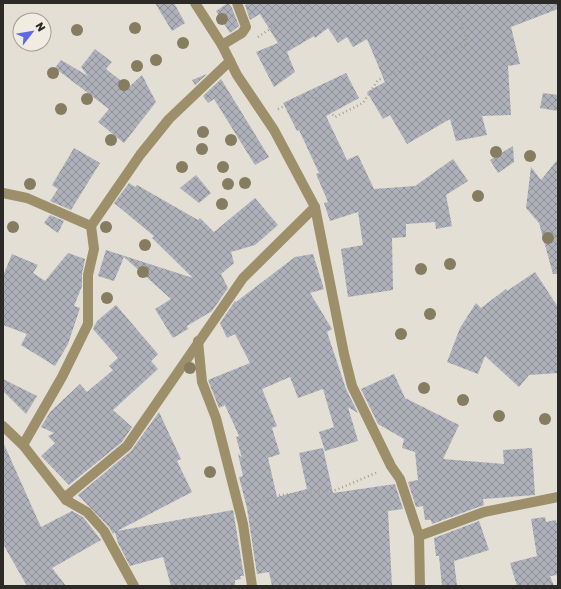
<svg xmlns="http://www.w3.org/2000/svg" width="561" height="589" font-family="'Golos Text',sans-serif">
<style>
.building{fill:url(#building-cross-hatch)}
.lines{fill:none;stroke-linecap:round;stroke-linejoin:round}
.path{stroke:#a3a098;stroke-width:2.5;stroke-dasharray:1 3;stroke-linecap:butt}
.street{stroke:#9d8f69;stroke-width:10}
.tree{fill:#867c60}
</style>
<defs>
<pattern id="building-cross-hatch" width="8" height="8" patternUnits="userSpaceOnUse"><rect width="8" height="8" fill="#aeb0ba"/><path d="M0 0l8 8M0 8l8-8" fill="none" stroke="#8e8f97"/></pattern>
</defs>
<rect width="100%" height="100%" fill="#e3dfd5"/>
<g class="building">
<polygon points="155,3 174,3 185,23 172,31"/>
<polygon points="228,3 232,8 239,26 230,33 216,11"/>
<polygon points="247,3 558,3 558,9 511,27 520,64 508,66 511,115 482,116 487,135 456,141 450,119 407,144 390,115 383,119 367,92 385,82 367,39 353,47 347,37 338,43 328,28 315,38 314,36 287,52 295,72 274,87 256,52 278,43 260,14 250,20 245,5"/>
<polygon points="95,49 112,62 106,69 129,87 142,75 156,102 124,143 98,122 109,109 55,68 61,60 88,76 81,67"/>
<polygon points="346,73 359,98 326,116 347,160 358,155 374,189 415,186 453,159 468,181 446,195 452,226 436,229 435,222 406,224 406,237 392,238 393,290 348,297 341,249 363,245 358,212 330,221 324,203 328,202 316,174 319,173 299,130 297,131 283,103"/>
<polygon points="207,74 195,85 192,80"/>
<polygon points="221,79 269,157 255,165 214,99 208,103 203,96"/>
<polygon points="543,93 558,95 558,111 540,108"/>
<polygon points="513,146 514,162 498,173 490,160"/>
<polygon points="74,148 100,163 71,210 50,201 58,189 52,185"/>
<polygon points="558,159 558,274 553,274 539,223 526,208 531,167 541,180"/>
<polygon points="196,175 211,193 199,203 180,188"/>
<polygon points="129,183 135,187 137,185 198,220 200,218 214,232 255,198 278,225 255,245 231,252 234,263 221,274 228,288 212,311 187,326 188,329 173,338 155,309 171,299 124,257 114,281 98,276 106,250 193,278 152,238 154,236 114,203"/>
<polygon points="50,215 64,221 58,233 44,223"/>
<polygon points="68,253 85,259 82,274 82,286 74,306 80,308 68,344 55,366 21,345 27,334 3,325 3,276 12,254 38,265 33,273 45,281"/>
<polygon points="313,254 324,289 310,293 332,329 327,332 346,389 358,413 348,407 358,441 325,451 319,432 334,427 323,389 298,398 290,377 262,389 277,426 272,428 280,454 268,458 277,497 307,489 299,453 323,448 333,493 395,484 403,509 388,511 392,586 272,586 269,572 257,574 247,508 239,477 243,476 238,454 242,458 236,437 239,436 225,405 219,408 208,380 250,363 235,334 227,338 220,323 235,301 236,302 295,257"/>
<polygon points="535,272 558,307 558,373 529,375 519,387 485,356 478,374 447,362 460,328 476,303 481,308 506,289 507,291"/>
<polygon points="116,305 158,354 151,361 158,369 113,410 132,427 122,442 69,485 41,456 55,443 48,436 54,433 41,427 50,412 80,384 87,392 113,370 109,366 118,358 93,329 97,321"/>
<polygon points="394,374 405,398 459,425 443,459 504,464 503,450 532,448 535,495 483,499 484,505 432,524 431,520 425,520 423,506 416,507 408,482 418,480 415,452 402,448 404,439 378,424 361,389"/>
<polygon points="3,379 37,396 26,414 3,391"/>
<polygon points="159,412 181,459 177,461 192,492 117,531 233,510 244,576 240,576 241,579 235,580 235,586 171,586 163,557 130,566 118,543 115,532 113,534 109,527 78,495 131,451"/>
<polygon points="3,442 41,527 72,511 83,517 101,540 52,568 66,586 27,586 3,544"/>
<polygon points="545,517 546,522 556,520 558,529 558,575 550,576 554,586 517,586 510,563 537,556 531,519"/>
<polygon points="479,521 489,550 454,561 457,586 442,586 439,556 436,556 434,538"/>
</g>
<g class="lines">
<g class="path">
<polyline points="258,37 309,3"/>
<polyline points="278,109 298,100 315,97 335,117 363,103 378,80 428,57 440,55 468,44 455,3"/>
<polyline points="252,503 280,495 336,490 378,472"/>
</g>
<g class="street">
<polyline points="195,3 222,45 237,75 274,130 315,207 344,354 352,386 391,466 400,479 419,536 420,586"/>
<polyline points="222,45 242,33 246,27 237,3"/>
<polyline points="3,193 27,198 91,226"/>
<polyline points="198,341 202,382 216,418 243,524 252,586"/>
<polyline points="3,426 23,445 66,500 87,512 104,531 134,586"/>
<polyline points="23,445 62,377 88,324 88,275 94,249 91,226 140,155 169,119 230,61"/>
<polyline points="66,500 69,494 127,446 243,278 315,207"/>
<polyline points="419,536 484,512 558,497"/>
</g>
</g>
<g class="tree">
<circle cx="222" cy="19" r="6"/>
<circle cx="135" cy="28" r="6"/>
<circle cx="77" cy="30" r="6"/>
<circle cx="183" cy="43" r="6"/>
<circle cx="156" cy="60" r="6"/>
<circle cx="137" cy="66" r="6"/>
<circle cx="53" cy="73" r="6"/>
<circle cx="124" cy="85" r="6"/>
<circle cx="87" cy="99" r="6"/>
<circle cx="61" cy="109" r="6"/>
<circle cx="203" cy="132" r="6"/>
<circle cx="111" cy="140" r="6"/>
<circle cx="231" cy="140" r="6"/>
<circle cx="202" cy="149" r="6"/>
<circle cx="496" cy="152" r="6"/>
<circle cx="530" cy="156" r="6"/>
<circle cx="182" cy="167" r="6"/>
<circle cx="223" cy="167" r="6"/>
<circle cx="245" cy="183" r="6"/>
<circle cx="30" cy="184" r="6"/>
<circle cx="228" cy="184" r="6"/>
<circle cx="478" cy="196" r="6"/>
<circle cx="222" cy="204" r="6"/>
<circle cx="13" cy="227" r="6"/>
<circle cx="106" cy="227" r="6"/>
<circle cx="548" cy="238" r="6"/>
<circle cx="145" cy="245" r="6"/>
<circle cx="450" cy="264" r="6"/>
<circle cx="421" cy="269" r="6"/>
<circle cx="143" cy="272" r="6"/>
<circle cx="107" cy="298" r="6"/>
<circle cx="430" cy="314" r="6"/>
<circle cx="401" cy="334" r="6"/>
<circle cx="190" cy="368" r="6"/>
<circle cx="424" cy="388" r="6"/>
<circle cx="463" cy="400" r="6"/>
<circle cx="499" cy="416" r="6"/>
<circle cx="545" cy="419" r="6"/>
<circle cx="210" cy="472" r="6"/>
</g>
<rect width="561" height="589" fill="none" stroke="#2c2a26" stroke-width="8"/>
<g transform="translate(32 32) rotate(59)"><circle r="19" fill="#f0ece2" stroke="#a29e97"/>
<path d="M0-3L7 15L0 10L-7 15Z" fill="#5f69e1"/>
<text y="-6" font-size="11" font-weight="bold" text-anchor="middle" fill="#2c2a26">N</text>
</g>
</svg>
